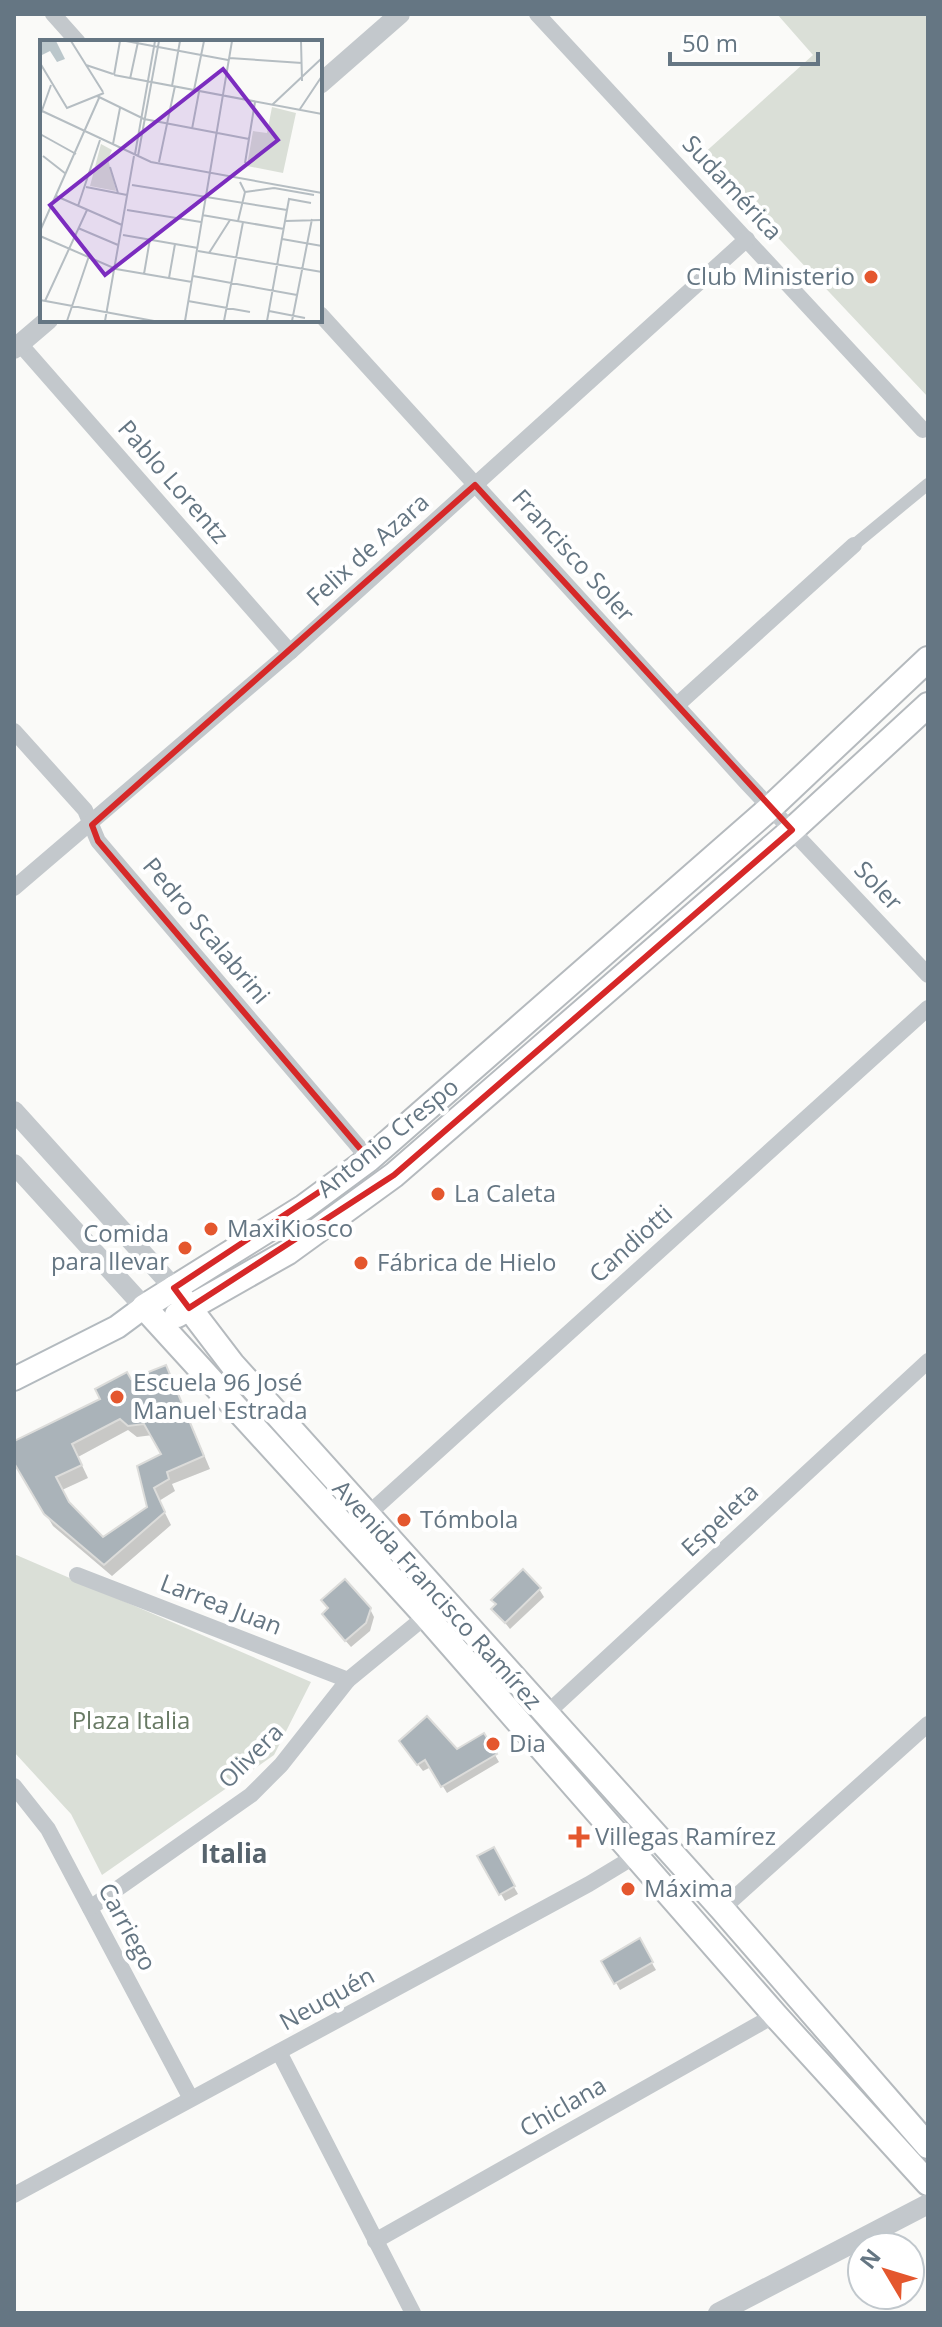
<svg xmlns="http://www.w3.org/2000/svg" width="942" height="2327" font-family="'Open Sans',sans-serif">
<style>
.green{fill:#dadfd7}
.shadow{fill:#0003;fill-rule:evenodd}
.building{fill:#aab3b9;stroke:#dcdcda;stroke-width:2;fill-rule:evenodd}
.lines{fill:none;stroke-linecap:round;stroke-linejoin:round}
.secondary-casing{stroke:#b3babf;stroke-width:26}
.primary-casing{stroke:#b5babe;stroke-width:28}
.pedestrian{stroke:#c3c8cc;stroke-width:12}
.minor{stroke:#c3c8cc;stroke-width:16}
.tertiary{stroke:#c3c8cc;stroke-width:20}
.secondary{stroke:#fff;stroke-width:22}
.primary{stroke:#fff;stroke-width:24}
.marked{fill:none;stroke:#d62828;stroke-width:6;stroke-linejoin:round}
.poi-dot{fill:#e4572e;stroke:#fff;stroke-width:3}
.labels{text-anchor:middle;stroke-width:8;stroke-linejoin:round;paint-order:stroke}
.street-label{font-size:24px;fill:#657683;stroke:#fff}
.poi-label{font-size:24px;fill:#657683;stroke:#fff;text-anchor:start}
.park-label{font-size:24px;fill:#687a64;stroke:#fff}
.neighbourhood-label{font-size:26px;font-weight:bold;fill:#57646e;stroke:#fff}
.inset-road{fill:none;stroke:#b5bdc2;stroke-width:2}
.view{fill:#7b2cbf;fill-opacity:0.15;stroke:#7b2cbf;stroke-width:4}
.inset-edge{fill:none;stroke:#657683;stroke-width:4}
</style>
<rect width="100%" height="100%" fill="#fafaf8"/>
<g class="green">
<polygon points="777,14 928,14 928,397 701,156 813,55"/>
<polygon points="14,1554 311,1682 274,1755 102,1875 71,1814 14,1752"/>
</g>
<g class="shadow">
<path d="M172,1379l38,90 -38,15 3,7 -16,10 12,24 -59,51 -59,-50 -39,-66v-17l89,-43 28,-19zM128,1430l9,7 16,-2 10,20 -24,12 11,41 -47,31 -34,-34 -7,-15 26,-12 -10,-21z"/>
<polygon points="539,1589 544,1597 510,1629 494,1609 497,1606 494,1600"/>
<polygon points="330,1609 370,1609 374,1617 370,1631 351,1647 329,1622"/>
<polygon points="484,1736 499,1762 447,1793 431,1767 423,1771 406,1749 457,1752"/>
<polygon points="493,1850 518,1894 505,1901 480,1857"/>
<polygon points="639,1941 656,1970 620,1990 604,1961"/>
</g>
<g class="building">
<path d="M166,1365l38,91 -37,16 2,7 -15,9 11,24 -61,53 -60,-51 -30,-51v-22l86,-42 -5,-10 32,-17 4,7zM120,1419l8,7 16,-2 17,30 -24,12 10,41 -44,30 -34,-35 -13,-25 26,-12 -10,-21z"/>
<polygon points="523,1569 541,1588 505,1623 491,1609 496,1604 491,1600"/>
<polygon points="345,1579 371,1608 366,1623 345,1641 322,1614 328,1608 321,1600"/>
<polygon points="427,1716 457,1749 484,1733 497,1754 441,1787 425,1760 417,1765 399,1741"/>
<polygon points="494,1847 515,1886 499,1895 477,1856"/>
<polygon points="640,1938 653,1962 614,1984 601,1961"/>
</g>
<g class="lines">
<g class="secondary-casing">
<polyline id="secondary" points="14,1379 117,1327 144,1307"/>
</g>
<g class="primary-casing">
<g id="primary">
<polyline points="928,659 770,808 369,1159 304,1207 144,1307 426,1616 775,2015 928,2183"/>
<polyline points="174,1288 232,1364 722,1909 928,2146"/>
<polyline points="177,1315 288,1252 394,1175 792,830 928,705"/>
</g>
</g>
<polyline class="pedestrian" points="854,545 928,484"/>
<g class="minor">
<polyline points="53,14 78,42"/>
<polyline points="537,14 923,430"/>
<polyline points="320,314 747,783 928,975"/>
<polyline points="20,344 290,652"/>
<polyline points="677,705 854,545"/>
<polyline points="14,731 85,810 98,841 369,1159"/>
<polyline points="14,888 290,652 747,239"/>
<polyline points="366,1516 928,1008"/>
<polyline points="77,1575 348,1680"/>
<polyline points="545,1715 928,1361"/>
<polyline points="14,1786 48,1829 190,2097"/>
<polyline points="90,1908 251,1795 281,1765 348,1680 426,1616"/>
<polyline points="722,1909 928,1724"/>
<polyline points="279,2052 413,2313"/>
<polyline points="14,2195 589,1884 660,1841"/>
<polyline points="375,2241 775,2015"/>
</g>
<g class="tertiary">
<polyline points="320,84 400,14"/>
<polyline points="14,349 48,320"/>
<polyline points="14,1111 174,1288"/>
<polyline points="14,1164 144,1307"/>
<polyline points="718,2313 928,2204"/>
</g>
<use href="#secondary" class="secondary"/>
<use href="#primary" class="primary"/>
</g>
<path class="marked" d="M475,485l317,345 -398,345 -205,133 -15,-20 195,-129 -271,-318 -6,-16z"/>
<g class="poi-dot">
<circle cx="871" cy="277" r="8"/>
<circle cx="438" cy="1194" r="8"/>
<circle cx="211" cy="1229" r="8"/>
<circle cx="185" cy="1248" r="8"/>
<circle cx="361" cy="1263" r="8"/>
<circle cx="117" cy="1397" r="8"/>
<circle cx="404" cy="1520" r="8"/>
<circle cx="493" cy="1744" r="8"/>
<path d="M575 1825h8v8h8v8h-8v8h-8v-8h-8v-8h8z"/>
<circle cx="628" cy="1889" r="8"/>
</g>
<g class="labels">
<g class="street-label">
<text transform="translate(732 188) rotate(47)" y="8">Sudamérica</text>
<text transform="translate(173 482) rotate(49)" y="8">Pablo Lorentz</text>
<text transform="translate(368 550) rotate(-42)" y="8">Felix de Azara</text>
<text transform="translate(573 556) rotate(48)" y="8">Francisco Soler</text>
<text transform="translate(878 886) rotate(47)" y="8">Soler</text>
<text transform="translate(206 931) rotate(50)" y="8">Pedro Scalabrini</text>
<text transform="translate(388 1138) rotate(-39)" y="8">Antonio Crespo</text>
<text transform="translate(631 1244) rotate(-42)" y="8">Candiotti</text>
<text transform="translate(720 1520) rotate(-43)" y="8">Espeleta</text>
<text transform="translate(437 1595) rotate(48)" y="8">Avenida Francisco Ramírez</text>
<text transform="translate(221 1605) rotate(21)" y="8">Larrea Juan</text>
<text transform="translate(251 1756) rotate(-45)" y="8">Olivera</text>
<text transform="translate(127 1927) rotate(62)" y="8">Carriego</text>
<text transform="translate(327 1999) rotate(-29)" y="8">Neuquén</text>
<text transform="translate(563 2107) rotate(-30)" y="8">Chiclana</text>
</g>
<g class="poi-label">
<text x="855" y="285" text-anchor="end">Club Ministerio</text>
<text x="454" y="1202">La Caleta</text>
<text x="227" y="1237">MaxiKiosco</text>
<text x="169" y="1242" text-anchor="end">Comida<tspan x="169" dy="28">para llevar</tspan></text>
<text x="377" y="1271">Fábrica de Hielo</text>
<text x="133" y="1391">Escuela 96 José<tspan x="133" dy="28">Manuel Estrada</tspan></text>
<text x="420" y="1528">Tómbola</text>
<text x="509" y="1752">Dia</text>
<text x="595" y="1845">Villegas Ramírez</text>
<text x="644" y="1897">Máxima</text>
</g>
<g class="park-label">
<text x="131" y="1729">Plaza Italia</text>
</g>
<g class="neighbourhood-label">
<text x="234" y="1863">Italia</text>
</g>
</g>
<g transform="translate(40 40)">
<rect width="282" height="282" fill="#fafaf8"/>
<path d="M232,67l24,6 -13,60 -36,-7 6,-35 14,2zM61,104l11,6 -4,9 8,32 -26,-5z" fill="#dadfd7"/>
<path d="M0,1h16l9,18 -8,3 -7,-11 -8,4z" fill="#bbc7cb"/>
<path class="inset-road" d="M31,1l32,51M86,1l102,19M261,1l1,40M189,18l73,5M0,23l27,45 37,-15M46,25l27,9M74,35l208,39M74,35l6,-34M90,39l8,-37M132,46l8,-45M154,50l10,-49M57,56l47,23 105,20M232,65l50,-47M260,69l22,-33M0,70l111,52 171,31M0,76l11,-31M152,89l7,-37M0,94l36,20M73,104l7,-36M95,114l20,-113M3,116l23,18M98,116l21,-115M119,122l16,-76M205,123l10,-61M70,127l8,26M92,145l155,25M46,147l41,8M234,148l40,7M205,152l29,-4M16,156l66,29M38,166l22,-66M87,170l74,12M162,175l82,14M198,181l7,-29 -5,-10M245,181l37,-1M38,188l40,17M0,191l59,-133M83,195l75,13M0,196l76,33 76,13M242,199l40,7M158,211l124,21M169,213l21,-33M104,234l6,-35M153,236l104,19M129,238l6,-34M0,260l114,21M5,261l42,-91M148,261l62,11M229,271l36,7M27,281l22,-65M65,281l29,-165M145,281l47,-280M184,281l19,-99M227,281l22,-122 22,4M252,281l20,-102"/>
<path class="view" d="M183,29l55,71 -173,135 -55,-70z"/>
<rect width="282" height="282" class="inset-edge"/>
</g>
<rect width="942" height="2327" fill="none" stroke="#657683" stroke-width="32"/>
<g transform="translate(886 2271) rotate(308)"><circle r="38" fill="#ffffff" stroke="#c1c8cd" stroke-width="2"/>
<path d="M0-6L14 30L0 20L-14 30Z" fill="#e4572e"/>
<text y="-12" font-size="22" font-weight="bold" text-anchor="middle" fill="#657683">N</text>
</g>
<path d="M670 52v12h148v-12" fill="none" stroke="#657683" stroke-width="4"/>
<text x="682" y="52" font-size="24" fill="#657683" stroke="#ffffff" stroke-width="6" paint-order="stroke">50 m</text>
</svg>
